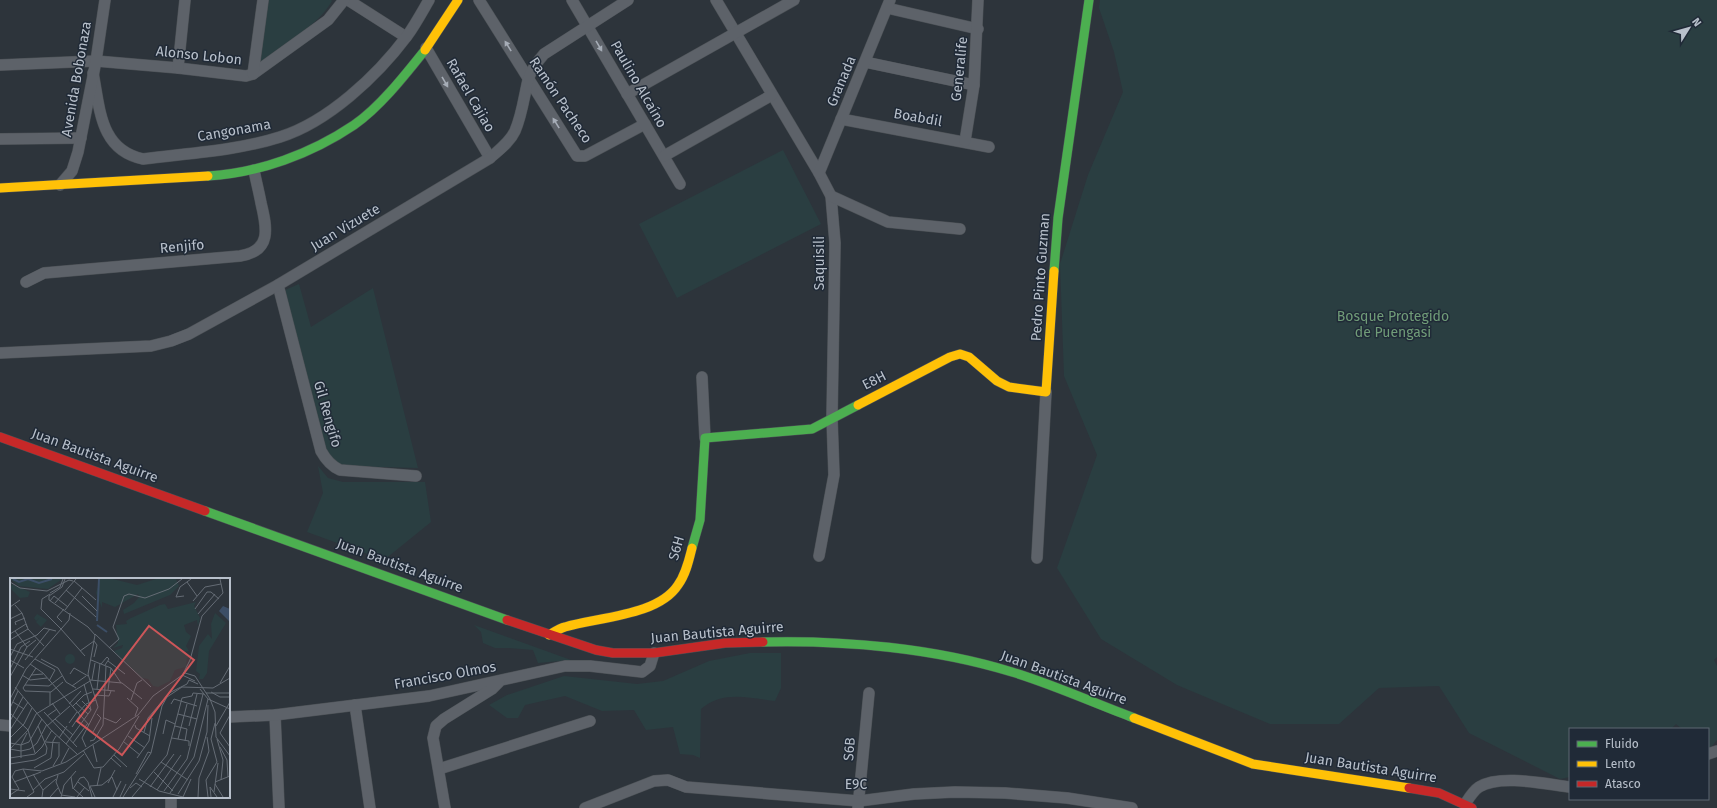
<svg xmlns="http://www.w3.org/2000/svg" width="1717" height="808" font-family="'Fira Sans',sans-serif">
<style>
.green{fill:#2a3e41}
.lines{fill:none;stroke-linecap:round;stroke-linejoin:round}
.street-casing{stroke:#4b5055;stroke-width:12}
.fast-casing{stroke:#4b5055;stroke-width:10}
.slow-casing{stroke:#4b5055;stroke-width:10}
.jam-casing{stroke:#4b5055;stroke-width:10}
.street{stroke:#5d6269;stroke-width:11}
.fast{stroke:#4caf50;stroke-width:9}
.slow{stroke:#ffc107;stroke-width:9}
.jam{stroke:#c62828;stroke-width:9}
.oneway{fill:#a6adb7}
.labels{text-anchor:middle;stroke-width:3;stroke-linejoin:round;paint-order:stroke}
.street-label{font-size:14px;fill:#b8c0cb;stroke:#202a37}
.park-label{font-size:14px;fill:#709c78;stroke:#202a37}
.inset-river{fill:none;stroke:#3c4e66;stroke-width:2}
.inset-road{fill:none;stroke:#656c75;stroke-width:1}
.view{fill:#cd5659;fill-opacity:0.15;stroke:#cd5659;stroke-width:2}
.inset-edge{fill:none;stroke:#b8c0cb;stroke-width:2}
</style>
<rect width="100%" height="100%" fill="#2d343b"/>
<g class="green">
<path d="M268,0h63l1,1c-15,26 -50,45 -74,63z"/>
<polygon points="1100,0 1717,0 1717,657 1714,660 1717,666 1717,740 1709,750 1708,729 1682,729 1676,724 1671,729 1570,729 1570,777 1560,779 1469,733 1439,686 1379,688 1339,724 1270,724 1177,685 1101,639 1057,568 1097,455 1064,376 1060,264 1088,175 1123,92 1114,52 1099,8"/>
<polygon points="783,150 821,224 677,298 639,224"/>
<polygon points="299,284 311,327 373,288 418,468 342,466 333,460 325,450 285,290"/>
<polygon points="318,466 328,478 343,482 425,482 431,522 384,560 307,532 323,493"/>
<polygon points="474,625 571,660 538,663 533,650 509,648 495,648 483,643 481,632"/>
<path d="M750,653h31v35l-6,13c-26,-3 -52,-11 -74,8l-1,49 -7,-3 -13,-1 -7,-27 -27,3 -12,-20 -32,1 -37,-15 -40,9 -7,13h-11l-18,-13 18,-10 57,-19 73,8 26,-3 46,-20z"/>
</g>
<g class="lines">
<g class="street-casing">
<g id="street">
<polyline points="348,0 406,37"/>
<polyline points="479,0 577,156 585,156 645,124"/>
<polyline points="572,0 680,184"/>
<polyline points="716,0 819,173 831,196 835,243 832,418 834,475 819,556"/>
<polyline points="887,8 978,29"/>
<polyline points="426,48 490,158"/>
<polyline points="865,62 974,85"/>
<polyline points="0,65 96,61 178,68 246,76 253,74 328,20 344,0"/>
<polyline points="178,68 185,0"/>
<path d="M93,73c7,36 7,77 50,86 46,-6 93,-8 137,-22 48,-15 97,-61 127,-101 8,-11 15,-24 22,-36"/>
<polyline points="253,74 263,0"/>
<polyline points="627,94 794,0"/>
<polyline points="841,119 989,147"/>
<polyline points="0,139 81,138"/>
<polyline points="965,141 974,85 978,0"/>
<polyline points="664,156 772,95"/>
<polyline points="819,173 890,0"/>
<polyline points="60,185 72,171 78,152 96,61 105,0"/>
<polyline points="831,196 888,222 960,229"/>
<path d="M26,282l18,-9 196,-17c32,-5 27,-28 21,-53 -2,-11 -5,-22 -7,-33"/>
<path d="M278,285l43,166c5,9 10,15 19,19l76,6"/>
<path d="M0,353l151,-7 20,-5 18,-7 89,-49 212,-127c9,-8 20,-16 25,-27 7,-16 9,-34 13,-51 3,-10 9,-18 16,-26l84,-54"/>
<polyline points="702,377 705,438"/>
<polyline points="1037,558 1046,392"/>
<polyline points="355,705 370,808"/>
<polyline points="275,715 279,808"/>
<polyline points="229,717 275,715 429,696 565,666 590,666 642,672 650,666 654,653"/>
<polyline points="0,725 11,726"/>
<polyline points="1708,754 1717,751"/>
<polyline points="439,769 590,721"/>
<path d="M1465,804c4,-6 8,-13 14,-17 21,-13 66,-3 91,0"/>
<polyline points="858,807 869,693"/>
<polyline points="171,808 171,797"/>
<polyline points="445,808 433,738 436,726 444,719 492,689 499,682"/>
<polyline points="585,808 654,781 668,780 686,787 859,801 914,794 955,792 1005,793 1067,798 1132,808"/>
</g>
</g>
<g class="fast-casing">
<g id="fast">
<path d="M208,176c51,-3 103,-22 146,-51 26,-18 51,-50 71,-75"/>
<polyline points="1054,271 1058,218 1089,0"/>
<polyline points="205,511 507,620"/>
<polyline points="692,548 700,520 705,438 812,429 858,405"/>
<path d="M763,642c81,-2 171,6 249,30 40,12 82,31 122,46"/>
</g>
</g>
<g class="slow-casing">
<g id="slow">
<polyline points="425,50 458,0"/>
<polyline points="0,188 208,176"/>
<polyline points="858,405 950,357 960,354 969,357 997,381 1009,387 1046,392 1054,271"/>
<path d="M549,635c5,-3 11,-7 16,-8 33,-10 93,-11 113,-42 8,-11 11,-25 14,-37"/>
<polyline points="1134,718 1253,764 1409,788"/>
</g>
</g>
<g class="jam-casing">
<g id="jam">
<polyline points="0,437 205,511"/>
<polyline points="507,620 596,650 613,653 654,653 725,643 763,642"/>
<polyline points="1409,788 1439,793 1472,808"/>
</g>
</g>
<use href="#street" class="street"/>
<use href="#fast" class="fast"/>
<use href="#slow" class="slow"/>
<use href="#jam" class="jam"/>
</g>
<defs><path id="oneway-solid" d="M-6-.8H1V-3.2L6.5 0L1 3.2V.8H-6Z"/></defs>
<g class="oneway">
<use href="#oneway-solid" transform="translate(508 46) rotate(-122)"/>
<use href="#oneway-solid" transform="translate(599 46) rotate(60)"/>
<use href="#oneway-solid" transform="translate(445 82) rotate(60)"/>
<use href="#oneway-solid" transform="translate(556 123) rotate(-122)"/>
</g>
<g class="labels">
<g class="street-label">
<text transform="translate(199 55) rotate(6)" y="5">Alonso Lobon</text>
<text transform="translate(959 69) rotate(-84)" y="5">Generalife</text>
<text transform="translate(76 79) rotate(-80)" y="5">Avenida Bobonaza</text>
<text transform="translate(841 81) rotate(-67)" y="5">Granada</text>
<text transform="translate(639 84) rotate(60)" y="5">Paulino Alcaíno</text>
<text transform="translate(471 95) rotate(60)" y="5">Rafael Cajiao</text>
<text transform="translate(561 100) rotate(56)" y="5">Ramón Pacheco</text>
<text transform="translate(918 117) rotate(10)" y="5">Boabdil</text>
<text transform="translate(234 130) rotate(-10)" y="5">Cangonama</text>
<text transform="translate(345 227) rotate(-31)" y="5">Juan Vizuete</text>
<text transform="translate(182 246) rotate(-5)" y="5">Renjifo</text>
<text transform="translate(819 263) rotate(-90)" y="5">Saquisili</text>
<text transform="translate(1040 277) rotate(-86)" y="5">Pedro Pinto Guzman</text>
<text transform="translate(874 380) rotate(-27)" y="5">E8H</text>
<text transform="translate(328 414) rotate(74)" y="5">Gil Rengifo</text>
<text transform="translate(95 455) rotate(20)" y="5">Juan Bautista Aguirre</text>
<text transform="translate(676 548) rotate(-74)" y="5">S6H</text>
<text transform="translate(400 565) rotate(20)" y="5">Juan Bautista Aguirre</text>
<text transform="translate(717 632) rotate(-5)" y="5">Juan Bautista Aguirre</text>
<text transform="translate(445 675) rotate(-10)" y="5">Francisco Olmos</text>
<text transform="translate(1064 677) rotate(20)" y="5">Juan Bautista Aguirre</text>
<text transform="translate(849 749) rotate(-85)" y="5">S6B</text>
<text transform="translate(1371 767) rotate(9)" y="5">Juan Bautista Aguirre</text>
<text x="856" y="789">E9C</text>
</g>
<g class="park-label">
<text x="1393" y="321">Bosque Protegido<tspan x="1393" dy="16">de Puengasi</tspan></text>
</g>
</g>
<g transform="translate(10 578)">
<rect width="220" height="220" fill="#2d343b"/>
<path d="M90,1h13l24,6 19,-6h20l3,7 -9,9 -46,19 -1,-4 11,-7 5,-6 -1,-3 -23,13 -13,-5v6l-6,-15zM186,24l-2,4 6,12 -2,8 -1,-6 -13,5 2,7 5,4 -5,10 3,5 -4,1 5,6h-3l-1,9 -11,3 -5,11 -12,6 -5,-1 -5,-7 -6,-1 -28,-27 8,-3 1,-3 -10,3 5,-5 -2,-18 11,-1 -1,-3 5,-3 29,-13 5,-1 3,5zM205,35l11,10 -17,28 -2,22 -4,6h-4l1,-5 -4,-3 3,-25 9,-12 4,5 -1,-15zM27,36l10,6 -6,7 -5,-5 3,-4 -3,3 -2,-3zM55 81a5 5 0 1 1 10 0a5 5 0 1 1-10 0Z" fill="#2a3e41"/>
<path d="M0,1h52l-14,10 -29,-3zM2,6l18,8 -2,5 -8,1 -10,-10z" fill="#2a3e41"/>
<path d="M213,28l7,3v13l-11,-11z" fill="#3c4e66"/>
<path class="inset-river" d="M3,1l6,3 9,-3 11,4 13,-4M87,43l2,-42M87,47l10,7"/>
<path class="inset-road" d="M55,1l-3,8 -13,9v4l39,27 7,8 -7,39 10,33 -16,31 4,9M210,1l3,14M64,3l22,19M0,4l10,6 27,3 22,-11 4,1M177,4l10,14M56,12l30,27M40,15l10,-6 3,-8M40,16l-8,5 -1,10 20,20M72,18l15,15M174,18l-8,1 4,-10 11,-8M40,23l4,-5 14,11M183,23l12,-14 16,-3M45,25l21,-24M5,27l7,8 6,16 16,17M0,29l10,-7M185,31l12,-17h4l8,7M55,32l17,-22M188,36l17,-20M0,41l12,-6M52,44l-5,-5 7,-8M6,47l-1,-3 10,-4M51,51l24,27M5,53l12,16M0,56l16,-10 1,3M85,56l56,53M0,62l18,-11M99,70l10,-9 -6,-12 11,-31 5,-2 16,4 24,-9 13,-10M0,71l23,8M70,73l14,-10 3,4 -3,12M0,79l7,-13 20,-9 7,-7 12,3M25,81l20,11 -6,11M31,81l17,9 8,14 10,6M0,82l14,8M15,82l25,-31M81,82l20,8 10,15M98,83l17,13M20,86l13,9 46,52M91,86l6,-7 2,2 -4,6M26,90l-13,20 2,3 26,1 12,-10M0,91l11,-22 9,-6M60,96l4,-6 14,8M173,96l7,-14 12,-44 21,-23M12,97l8,5 17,-2M21,97l12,-1M172,97l13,6M0,99l17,-30 9,-7M80,102l32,3 20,16M82,102l3,-17M210,105l10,-17M15,107l24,1 13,-10M62,108l14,-10M5,109l36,43 26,24M83,111l22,2M87,111l3,-26M190,111l8,10 22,10M98,112l3,-22M40,114v13M201,114l9,5h10M196,115h24M85,117l14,1 2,-5M117,120l11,10 -3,8M0,121l16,-30 43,-49 1,-7M121,122l6,-17 5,-3M72,123l9,9M3,124l11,7M42,125l8,11M66,125l12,11M59,126l12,-13M161,126l3,-5 23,7M62,129l12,-12 8,-3M0,130l8,-17M34,134l33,35M0,135l18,17 7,23M68,135l8,-9 10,-4M26,136l54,-33M168,136l19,5M220,137l-10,18 10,14M37,138l10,-7M94,140l12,5 5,-5M45,141l18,16M0,143l13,-24M59,145l8,-11M125,147l1,3 14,8M37,148l23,-20M165,148l12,3 -2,12M179,148l8,-32M206,148l14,-24M62,149l8,-12M0,152l18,-28M83,154l8,-14 -4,-4M134,154l4,-14 21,-25 18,-9 2,-4 9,4M153,156l3,-14 9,4M118,158l17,12M0,160l14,-14 8,-16M49,160l8,-12M162,160l17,3v5M168,161l9,-35M207,161l6,21 -2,20M80,163l4,-1 9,-15 3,-59M36,164l14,1M114,164l16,13M0,165l11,2 8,-3 13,-23M63,165l15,-20M56,166l25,-34 -7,-26M83,167l4,17M210,169l7,13 1,17M0,171l11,2 9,-2 7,-6 10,-19M0,171l18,-19 8,-16M73,172l11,18 9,-1 16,-18 20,-33M104,177l13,12M0,180l25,-4 7,-7 10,-17M11,180v-13l6,-12M101,180l10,9M127,180l12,-17 3,-23M151,184l27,18M51,185l8,-15M0,186l25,-4 11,-6 1,-6 -9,-22M43,188l6,-10v-12M24,190l17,-10 2,-17 3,-5M13,191l11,23 -7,5M144,194l19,19M23,196l10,16 -1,7M126,196l12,-22 3,1M48,197l-2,7 5,12M61,199l2,12M129,201l20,12 24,6M4,204l27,-10M68,204l11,9M205,204l15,-6M98,205l7,-13M205,206l8,13M80,208l12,-1 10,-8 5,13M80,208l5,11M87,208l4,-18M140,209l24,-33M120,210l6,-5 6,4M0,211l15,2M63,211l7,-11 4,-1 4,5 4,15M64,211l9,8M23,212l12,-11 19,-7 20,-18M33,212l13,-11M147,212l24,-35M154,213l23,-32 16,-65M204,214l4,-29M160,215l24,-36 14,-58M168,216l21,-33 8,-29 1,-27M0,217l9,-6 -7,-12 3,-6 8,-2 19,2 24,-9 72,-47 15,-19 32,-23 10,3 15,23 5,13 1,25 14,19M51,217l14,2M40,219l8,-9M51,219l3,-12 12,-14M67,219l8,-10M103,219l8,-16M110,219l6,-13M113,219l28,-44 11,-47 5,-9 15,-10 31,1 17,-10M122,219l35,-42 15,-57 10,-2 1,-3 11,1M173,219l8,-18M188,219l1,-19 10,-27 -2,-14M198,219l-2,-17 11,-18 -6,-23 4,-16M201,219l-1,-10 7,10"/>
<path class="view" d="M139,48l45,34 -72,95 -45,-34z"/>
<rect width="220" height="220" class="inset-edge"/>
</g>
<rect x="1569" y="728" width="140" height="72" fill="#202a37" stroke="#5d6672"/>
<rect x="1577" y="741" width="20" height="6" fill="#4caf50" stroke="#5d6672"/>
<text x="1605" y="748" font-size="12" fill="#b8c0cb">Fluido</text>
<rect x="1577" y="761" width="20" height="6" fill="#ffc107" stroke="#5d6672"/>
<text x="1605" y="768" font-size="12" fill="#b8c0cb">Lento</text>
<rect x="1577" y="781" width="20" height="6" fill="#c62828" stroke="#5d6672"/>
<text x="1605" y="788" font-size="12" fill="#b8c0cb">Atasco</text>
<g transform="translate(1689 28) rotate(53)" stroke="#202a37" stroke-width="3" paint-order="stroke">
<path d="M0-3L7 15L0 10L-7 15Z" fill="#b8c0cb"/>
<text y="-6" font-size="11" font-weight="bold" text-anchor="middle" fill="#b8c0cb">N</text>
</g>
</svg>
